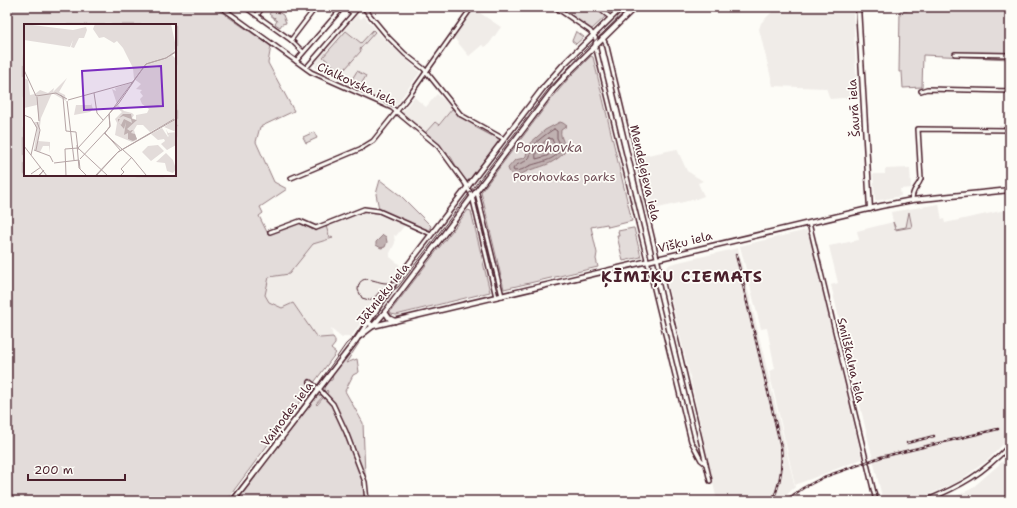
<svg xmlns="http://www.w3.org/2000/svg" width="1017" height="508" font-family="'Shantell Sans',sans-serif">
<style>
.built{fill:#f0ece8}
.green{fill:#e3dcda;stroke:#967e82;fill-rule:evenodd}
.water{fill:#c0b1b1;stroke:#91777b}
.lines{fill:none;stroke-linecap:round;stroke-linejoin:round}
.shore{stroke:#795961;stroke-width:1}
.minor-casing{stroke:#4a1f2b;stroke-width:6}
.tertiary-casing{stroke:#4a1f2b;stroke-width:7}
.minor{stroke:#fdfcf7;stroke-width:3}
.tertiary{stroke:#fdfcf7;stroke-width:4}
.tram{stroke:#4a1f2b;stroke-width:1}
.rail-casing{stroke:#4a1f2b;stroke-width:2.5}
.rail{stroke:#fdfcf7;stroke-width:1;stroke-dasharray:3;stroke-linecap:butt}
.labels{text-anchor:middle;stroke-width:3.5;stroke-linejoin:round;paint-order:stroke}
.street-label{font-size:12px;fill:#4a1f2b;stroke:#fdfcf7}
.park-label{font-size:12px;fill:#704e57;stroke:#fdfcf7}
.water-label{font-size:13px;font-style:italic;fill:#73525a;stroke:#fdfcf7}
.district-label{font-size:16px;font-weight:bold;letter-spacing:1px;fill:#4a1f2b;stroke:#fdfcf7}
.inset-road{fill:none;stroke:#b5a4a5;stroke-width:1}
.view{fill:#7b2cbf;fill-opacity:0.15;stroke:#7b2cbf;stroke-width:2}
.inset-edge{fill:none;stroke:#4a1f2b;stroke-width:2}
</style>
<rect width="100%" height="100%" fill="#fdfcf7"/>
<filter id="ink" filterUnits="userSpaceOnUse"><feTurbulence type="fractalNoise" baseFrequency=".025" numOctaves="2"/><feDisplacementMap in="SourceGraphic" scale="8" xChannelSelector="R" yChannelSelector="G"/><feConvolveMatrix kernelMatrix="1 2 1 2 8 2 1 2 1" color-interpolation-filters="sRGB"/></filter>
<g filter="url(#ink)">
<g class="built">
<polygon points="777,7 853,7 857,97 830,99 826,88 773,86 759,29 761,23"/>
<polygon points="474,9 501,27 489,44 485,47 482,45 469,56 454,38"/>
<polygon points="357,15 361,19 364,16 384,39 420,72 397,104 394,105 358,89 315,67 316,62"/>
<polygon points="437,94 454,109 452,109 438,125 435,122 425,133 401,113 414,97 426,107"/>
<polygon points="677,149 687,171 703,181 698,183 704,196 696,199 650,210 638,157"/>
<polygon points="910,168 911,188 900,189 901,196 875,201 873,174 885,174 885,169"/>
<polygon points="939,204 942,220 944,219 945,223 1010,209 1010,437 988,460 959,481 915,501 883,501 831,285 838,283 829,246 859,240 857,231 893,222 891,212"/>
<polygon points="360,211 369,211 405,225 396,236 394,235 395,243 390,253 390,257 400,265 351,337 344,337 342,338 331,329 333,337 320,338 315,335 293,303 282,308 269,302 265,295 269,277 289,273 313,244 332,239 329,236 326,226"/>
<polygon points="807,230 809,234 862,459 795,485 769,371 775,369 767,328 761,329 740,246"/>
<polygon points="738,248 795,487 780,501 717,501 691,381 664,270 670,264"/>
<polygon points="1010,455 1010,501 946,501 971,489"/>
</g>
<g class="green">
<path d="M7,7h207l57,39 -3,17 26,48 -34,16 -4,15 18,40 13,7 -27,18 3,6 -4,3 9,18 32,-11 15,8 11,-5 3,10 4,2 -20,6 -24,30 -20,3 -4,18 4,7 13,6 11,-5 22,32 5,3 13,-1 2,3v4l-4,5 5,4 -110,148h-219zM25,25h150v150h-150z"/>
<polygon points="274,7 280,8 278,12 283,15 286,23 282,24 280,27 275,24 277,21 274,19 275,17 274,18 269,14"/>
<polygon points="558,7 595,7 606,16 591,30"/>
<polygon points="625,7 632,7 607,32 604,29"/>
<polygon points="912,7 1010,7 1010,59 923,55 922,87 903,88 902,72 899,72 900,11 907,11"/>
<polygon points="373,30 375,32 360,49 361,51 345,69 343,68 336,77 334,75 338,70 323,57 346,31 361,43"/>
<polygon points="576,31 584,37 576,44 572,41"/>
<polygon points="591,56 593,57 632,221 608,227 607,224 591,227 597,253 596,259 598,267 504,289 481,192 549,102 568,79"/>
<polygon points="357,71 366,76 358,89 349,84"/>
<polygon points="452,109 454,109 461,117 475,125 475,127 492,136 493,134 500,140 468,181 464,180 451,157 425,133 435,122 439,125"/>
<polygon points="314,132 317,138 306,143 303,137"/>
<polygon points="380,180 401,196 431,226 429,230 424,229 379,209 376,194"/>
<polygon points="478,204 499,290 496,290 476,206"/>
<polygon points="468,210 471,211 490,292 396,315 391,314 390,312"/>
<polygon points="909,212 912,227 895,230 893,222 896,229 906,227"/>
<polygon points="633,228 634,228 641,257 623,261 617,236 619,236 618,231"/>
<polygon points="358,342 359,343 346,363 357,359 359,372 353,375 345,391 363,423 366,501 237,501 317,396 321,395 323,396 316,404 317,405 328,392 327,390 325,393 324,392 324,386 328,381 332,380 333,374"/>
</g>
<g class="water">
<path d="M560,122l3,1 4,3 -6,4c-2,9 7,14 3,23 -9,9 -19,13 -31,16 -7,2 -12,7 -21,6l-3,-4 -1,-3 7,-8 9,-2 2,-2 2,-11 9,-8 8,-7z"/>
<polygon points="383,235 386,237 387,242 385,247 381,248 376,245 376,242"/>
</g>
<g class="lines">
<g class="shore">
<path d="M554,129l3,2v7l4,8c-1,14 -22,16 -32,20 -5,3 -9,5 -15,5l-1,-2c4,-7 11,-5 15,-10 4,-3 1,-8 4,-12 3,-5 17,-15 22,-18z"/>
<path d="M549,138l3,1 4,10 -9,7 -11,3c-2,-9 6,-15 13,-21z"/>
</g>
<g class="minor-casing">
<g id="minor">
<polyline points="221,7 311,72 392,108 438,146 465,183 472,196 496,297"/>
<polyline points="245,7 291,40 303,52"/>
<polyline points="345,7 353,13"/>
<polyline points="363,7 388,37 405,54 424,69 461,115 504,139"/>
<polyline points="555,7 590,31 596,39 595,45 691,441 701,460 706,464"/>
<polyline points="597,7 611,18"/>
<polyline points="257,15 263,7"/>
<polyline points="602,38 603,38 607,47 710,481"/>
<polyline points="291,40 316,7"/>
<polyline points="955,54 1010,55"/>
<polyline points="296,61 343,7"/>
<polyline points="306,68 359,7"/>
<polyline points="921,91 927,89 1010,91"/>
<polyline points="291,178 360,149 373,141 409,96 472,7"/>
<polyline points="476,192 477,193 502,296"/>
<path d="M912,200c0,-11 5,-11 9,-21l-3,-50 92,1"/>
<polyline points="809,223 876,501"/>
<polyline points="270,232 300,221 316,228 364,209 379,211 431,234"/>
<polyline points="310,382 319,389 333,404 346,432 365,482 367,501"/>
<path d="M925,501c36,-15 58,-27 85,-56"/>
</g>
</g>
<g class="tertiary-casing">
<g id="tertiary">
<polyline points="858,7 870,209"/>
<polyline points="385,312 389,318 395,321"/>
<polyline points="368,322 373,326 881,206 912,200 1010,190"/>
<polyline points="360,336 373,326 385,312 553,90 569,72 635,7"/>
<polyline points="233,501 357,339 395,282 543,88 563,65 622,7"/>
</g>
</g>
<use href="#minor" class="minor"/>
<use href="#tertiary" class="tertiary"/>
<g class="tram">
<path d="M396,287l-15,3 -6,7 -6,3 -7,-2 -4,-8c1,-19 18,-7 28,-7 6,1 13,-1 18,-6"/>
<polyline points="229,501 302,407 346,344 354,337 370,313 382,298 398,287 547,91 582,53 630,7"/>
</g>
<g class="rail-casing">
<g id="rail">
<polyline points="736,255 744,285"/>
<path d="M742,281l39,166c2,19 0,37 -9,54"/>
<polyline points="907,443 934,436"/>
<polyline points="785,501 803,488 824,477 881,457 998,429"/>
</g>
</g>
<use href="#rail" class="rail"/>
</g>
</g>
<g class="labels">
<g class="street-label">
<text transform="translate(357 84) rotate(25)" y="4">Cialkovska iela</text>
<text transform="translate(854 108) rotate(-94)" y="4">Šaurā iela</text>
<text transform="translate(645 173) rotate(77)" y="4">Mendeļejeva iela</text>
<text transform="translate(685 242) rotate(-14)" y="4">Višķu iela</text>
<text transform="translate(383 294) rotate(-51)" y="4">Jātnieku iela</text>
<text transform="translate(851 360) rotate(77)" y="4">Smilškalna iela</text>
<text transform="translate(287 414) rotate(-53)" y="4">Vaiņodes iela</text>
</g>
<g class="park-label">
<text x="564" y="181">Porohovkas parks</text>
</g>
<g class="water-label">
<text x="549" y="152">Porohovka</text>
</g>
<g class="district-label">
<text x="682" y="282">ĶĪMIĶU CIEMATS</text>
</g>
</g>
<g transform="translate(24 24)">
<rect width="152" height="152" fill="#fdfcf7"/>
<path d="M0,0l49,6 13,-3 1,3 -3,8h-5l-5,10 -3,-1 2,-7 -3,7 -46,-7zM71,0h76l5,23 -4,8 4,4v59l-26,14 -7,-7h-6l-3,5 3,10 -5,2 -17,-7 2,-12 -2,-4 7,-7 -6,-5 2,-2 6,6 8,2 2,2 -2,3 4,2v-5l11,-2 2,-4 -7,-5 -2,-5 3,-3 -3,-4 2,-2 -6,-1 5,-5 -7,-5 -1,-11 -10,-20 -6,-7 -3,2 -10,-6 -5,1 -6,-9zM0,54l4,2 2,15 5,-1 5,-4 8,3 6,-5 -1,4 14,-14 -8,14 6,3 1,6 -14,-8 -11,25 -3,23 12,1v11l-1,-7h-6l-3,6 -6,-2 3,-20 -3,-8h5l-2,-17 -13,3zM107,59l-14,21 -5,-15 4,2 -1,-3zM67,79l2,6 -3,3 -16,3 2,-10h15zM152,95v26l-9,5 -6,-6 4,-3 -1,-2 -6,1 -7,-6 11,-6 6,9 2,-3 -2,2 -2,-7 2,4 8,-1 -12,-5zM134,121l6,6 -13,10 -9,-9 6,-6zM142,129l7,7 3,9 -3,4 -6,-2 -2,-8 -9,-1z" fill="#e3dcda"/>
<path d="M99,90h8l1,5 5,1 -10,9 3,2 2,-1h1l-2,3 4,1 2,5 -4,2 -5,-2v-6l-4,2 2,-13 -2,7 -6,-7v-3h2l-2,3 3,3 3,-6 8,4 -1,-4 -8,-3 -4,2z" fill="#c0b1b1"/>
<path class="inset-road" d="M0,46l12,26M109,58l13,-18 20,-6 10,-7M70,69l3,20 6,7M36,71l3,2 3,34 10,1 2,18M12,72l20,-3 11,6M13,73l2,24M44,76l65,-18M43,77l7,59M0,91l7,3 6,10 -6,27M80,109l28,25 14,17M53,121l2,23 8,8M0,122l23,30M54,124l30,28M10,126l16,6 3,6M12,126l4,-20 -3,-8M97,127l-16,-18 5,-7 -1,-12 37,-50 20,-6 10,-6M56,135l30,-32 -1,-13M55,136l1,9 7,7M30,139l25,-3M7,150l10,-7M14,152l6,-6 -5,6M42,152l-1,-27 13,-1 41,-45 15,-22M71,152l23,-24 56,-33M72,152l22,-24 58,-33M96,152l4,-4 -3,-3 11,-12"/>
<path class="view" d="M137,42l2,40 -79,4 -2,-39z"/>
<rect width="152" height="152" class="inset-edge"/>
</g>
<rect width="1017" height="508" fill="none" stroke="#fdfcf7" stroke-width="24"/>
<rect x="12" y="12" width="993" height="484" fill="none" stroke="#4a1f2b" stroke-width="1.5" filter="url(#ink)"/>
<path d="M28 474v6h97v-6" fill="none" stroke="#4a1f2b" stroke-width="2"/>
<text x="34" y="474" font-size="12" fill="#4a1f2b" stroke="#fdfcf7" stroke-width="3" paint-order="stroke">200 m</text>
</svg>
